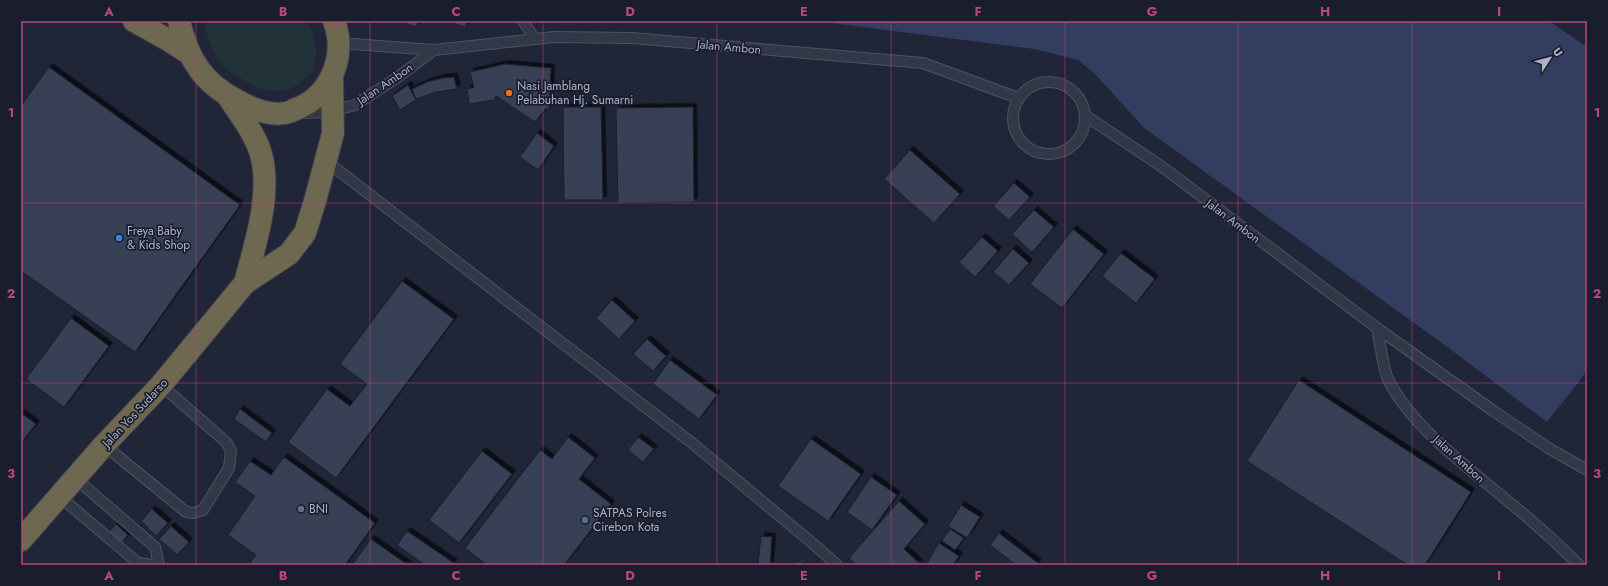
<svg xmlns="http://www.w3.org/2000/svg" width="1608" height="586" font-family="Jost,sans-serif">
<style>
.green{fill:#223239}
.water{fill:#333d60}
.building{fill:#393f56;stroke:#1b1f2f;filter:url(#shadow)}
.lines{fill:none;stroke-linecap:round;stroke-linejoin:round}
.lane-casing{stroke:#4e5263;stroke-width:12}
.highway-casing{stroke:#3b3f50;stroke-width:24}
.path{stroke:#3f4f56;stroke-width:2.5;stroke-dasharray:3 3;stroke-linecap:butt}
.lane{stroke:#333848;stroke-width:10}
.highway{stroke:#6e6850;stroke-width:22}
.grid{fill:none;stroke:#bc467b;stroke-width:1;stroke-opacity:0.55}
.food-dot{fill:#e8710a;stroke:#191d2d;stroke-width:1.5}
.shop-dot{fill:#3f7fe0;stroke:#191d2d;stroke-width:1.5}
.service-dot{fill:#5c6f8a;stroke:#191d2d;stroke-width:1.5}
.labels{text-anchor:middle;stroke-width:3.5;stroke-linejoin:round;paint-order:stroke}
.street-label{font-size:12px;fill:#aeb2c5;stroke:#191d2d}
.poi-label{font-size:12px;fill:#aeb2c5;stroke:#191d2d;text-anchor:start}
.neatline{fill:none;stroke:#bc467b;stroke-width:1.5}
.grid-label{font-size:13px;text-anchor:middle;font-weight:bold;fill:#bc467b}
</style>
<defs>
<filter id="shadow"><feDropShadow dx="3.5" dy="-3.5" stdDeviation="0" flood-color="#0009"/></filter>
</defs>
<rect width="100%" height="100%" fill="#202538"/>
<polygon class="green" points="204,21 308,21 313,34 317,51 313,70 302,82 289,90 276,91 260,89 238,77 226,68 218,59 212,48 207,36"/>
<polygon class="water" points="816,21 1549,21 1587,47 1587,370 1578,383 1547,422 1446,346 1144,128 1095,74 1078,60 1034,49"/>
<g class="building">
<polygon points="399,21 418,21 416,27"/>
<polygon points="453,21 468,21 465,27 452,23"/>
<polygon points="505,64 551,68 549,110 546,108 535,122 496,96 494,100 469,104 467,89 474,87 470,72"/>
<polygon points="49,67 240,205 135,352 21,271 21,106"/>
<polygon points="454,77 457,89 436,92 416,99 412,89 427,82 442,78"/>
<polygon points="408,85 416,100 400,110 392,96"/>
<polygon points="563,107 601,107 603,200 564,200"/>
<polygon points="693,107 694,202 618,203 616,108"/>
<polygon points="537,133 554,146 538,170 520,157"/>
<polygon points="910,150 960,194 934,223 884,179"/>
<polygon points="1014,183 1030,197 1009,220 993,206"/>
<polygon points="1034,210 1054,227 1032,252 1012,234"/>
<polygon points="1073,229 1104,254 1062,308 1030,284"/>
<polygon points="982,237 998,251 975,277 959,262"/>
<polygon points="1013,249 1029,263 1009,285 993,272"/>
<polygon points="1121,253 1155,279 1136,303 1102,276"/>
<polygon points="402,281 454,319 336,478 288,442 327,389 350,406 367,384 340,364"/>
<polygon points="612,300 635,321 619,339 596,318"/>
<polygon points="71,318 109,346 64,407 26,379"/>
<polygon points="647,339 666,356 653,371 633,354"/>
<polygon points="670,360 717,395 699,419 653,384"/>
<polygon points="1299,380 1471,492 1425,565 1408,565 1247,461"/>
<polygon points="240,409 272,433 266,442 234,419"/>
<polygon points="21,413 36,424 21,443"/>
<polygon points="568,437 595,458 579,479 611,504 564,565 487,565 465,548 540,450 552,459"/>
<polygon points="638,437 654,449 643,462 628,450"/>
<polygon points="811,439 861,474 828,521 778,486"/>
<polygon points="482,451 512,474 459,543 429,520"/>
<polygon points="284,457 375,523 345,565 249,565 256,555 228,535 255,496 235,482 250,461 271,475"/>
<polygon points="871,477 897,495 872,530 847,512"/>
<polygon points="899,501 925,524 904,549 920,564 856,565 849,558"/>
<polygon points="961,505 980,517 967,538 948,526"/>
<polygon points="152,509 168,523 156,536 141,521"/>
<polygon points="116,524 128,535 119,545 107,534"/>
<polygon points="171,526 189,542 177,555 159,539"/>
<polygon points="950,529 964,538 955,550 942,541"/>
<polygon points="407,531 454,563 452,565 425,565 397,545"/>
<polygon points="999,533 1038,563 1036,565 1016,565 990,545"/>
<polygon points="761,536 772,537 770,565 758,565"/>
<polygon points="371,539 408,565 352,565"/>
<polygon points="939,543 959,556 953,565 926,565"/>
</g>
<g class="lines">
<g class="lane-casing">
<g id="lane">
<polyline points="523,21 535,39"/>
<polyline points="339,43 434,50 554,37 632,38 923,63 1018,98"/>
<circle cx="1049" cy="118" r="36"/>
<polyline points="300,113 328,112 355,105 398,77 434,50"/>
<polyline points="1086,116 1161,166 1377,328 1492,410 1550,449 1587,470"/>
<polyline points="326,161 692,443 817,547 837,565"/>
<path d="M1377,328c3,13 6,41 11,51 24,49 80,88 121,123 25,20 48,41 70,63"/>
<polyline points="104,445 186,512 194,513 203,510 229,468 231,451 226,442 161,385"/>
<polyline points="75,478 155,547 159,565"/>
<polyline points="59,496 138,563 152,565"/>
</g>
</g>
<g class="highway-casing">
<g id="highway">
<polyline points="134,21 170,41 190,54"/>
<path d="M179,21c4,17 9,33 20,48 14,21 59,49 86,44 4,0 8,-3 11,-4 35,-13 51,-54 38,-88"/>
<path d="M228,96c11,18 27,37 33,58 11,41 -6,90 -16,129"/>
<polyline points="21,540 104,445 161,385 245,283 289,254 305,233 315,201 333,133 332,77"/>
</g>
</g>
<polyline class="path" points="798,565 803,560"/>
<use href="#lane" class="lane"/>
<use href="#highway" class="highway"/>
</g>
<path class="grid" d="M196,21v544M370,21v544M543,21v544M717,21v544M891,21v544M1065,21v544M1238,21v544M1412,21v544M21,203h1566M21,383h1566"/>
<circle class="food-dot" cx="509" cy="93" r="4"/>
<circle class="shop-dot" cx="119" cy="238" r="4"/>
<g class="service-dot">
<circle cx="301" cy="509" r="4"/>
<circle cx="585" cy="520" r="4"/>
</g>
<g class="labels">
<g class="street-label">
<text transform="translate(729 47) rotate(5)" y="4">Jalan Ambon</text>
<text transform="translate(385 84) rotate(-34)" y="4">Jalan Ambon</text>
<text transform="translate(1233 221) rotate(37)" y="4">Jalan Ambon</text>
<text transform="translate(135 413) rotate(-47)" y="4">Jalan Yos Sudarso</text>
<text transform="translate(1459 459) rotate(42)" y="4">Jalan Ambon</text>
</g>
<g class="poi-label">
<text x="517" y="90">Nasi Jamblang<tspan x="517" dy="14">Pelabuhan Hj. Sumarni</tspan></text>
<text x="127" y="235">Freya Baby<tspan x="127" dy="14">&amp; Kids Shop</tspan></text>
<text x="309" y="513">BNI</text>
<text x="593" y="517">SATPAS Polres<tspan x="593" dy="14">Cirebon Kota</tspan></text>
</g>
</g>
<rect width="1608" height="586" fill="none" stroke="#191d2d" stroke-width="44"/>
<g transform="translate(1550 58) rotate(54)" stroke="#191d2d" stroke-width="3" paint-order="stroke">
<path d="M0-3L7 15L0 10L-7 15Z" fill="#aeb2c5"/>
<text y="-6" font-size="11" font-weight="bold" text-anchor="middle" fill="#aeb2c5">U</text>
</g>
<rect x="22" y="22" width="1564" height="542" class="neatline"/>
<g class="grid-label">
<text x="109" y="16">A</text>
<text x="283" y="16">B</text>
<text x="456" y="16">C</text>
<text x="630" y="16">D</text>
<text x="804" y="16">E</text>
<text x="978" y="16">F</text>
<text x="1152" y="16">G</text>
<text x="1325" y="16">H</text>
<text x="1499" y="16">I</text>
<text x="11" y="117">1</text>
<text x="1597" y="117">1</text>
<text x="11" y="298">2</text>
<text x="1597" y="298">2</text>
<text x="11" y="478">3</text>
<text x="1597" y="478">3</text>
<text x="109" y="580">A</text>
<text x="283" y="580">B</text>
<text x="456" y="580">C</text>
<text x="630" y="580">D</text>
<text x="804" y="580">E</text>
<text x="978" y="580">F</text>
<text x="1152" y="580">G</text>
<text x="1325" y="580">H</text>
<text x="1499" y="580">I</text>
</g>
</svg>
